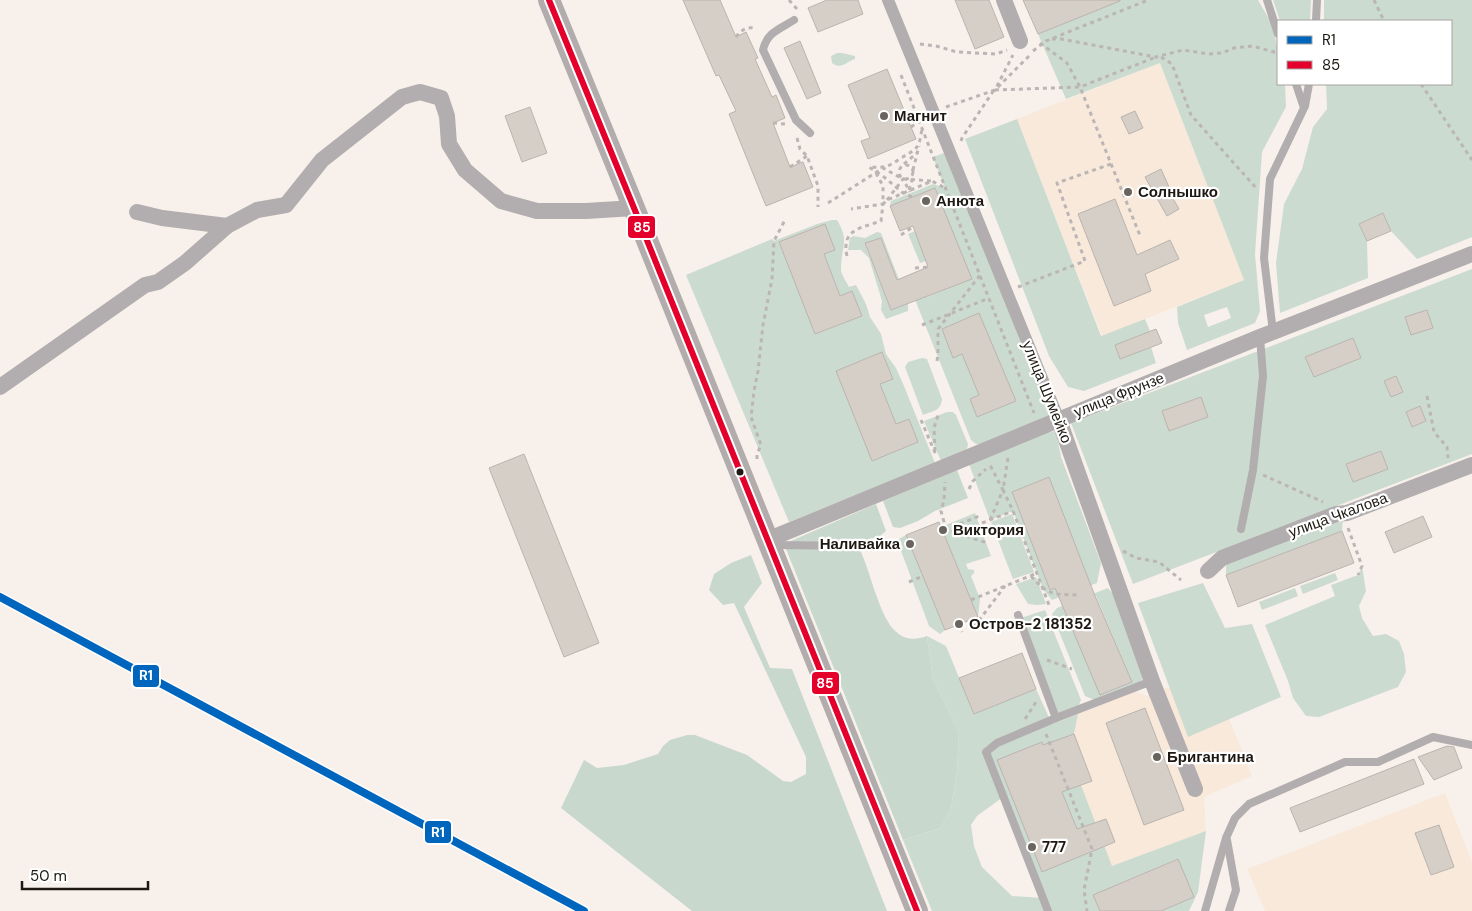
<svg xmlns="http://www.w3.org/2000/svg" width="1472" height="911" font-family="'DM Sans',sans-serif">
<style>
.built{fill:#f8e9da}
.green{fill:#ccdbd0;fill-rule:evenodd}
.forest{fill:#c8d8cc}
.building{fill:#d6cfc8;stroke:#bab4ae}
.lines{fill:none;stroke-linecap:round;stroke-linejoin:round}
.path{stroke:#bbb6b5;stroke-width:3;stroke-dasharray:4 4;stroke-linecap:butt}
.service{stroke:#b2adaf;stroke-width:8}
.pedestrian{stroke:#b2adaf;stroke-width:12}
.minor{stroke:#b2adaf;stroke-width:16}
.secondary{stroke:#b2acad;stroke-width:22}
.bus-1-casing{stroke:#fff;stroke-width:10}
.bus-1{stroke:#e4002b;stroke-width:6}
.rail-1-casing{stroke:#fff;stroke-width:11}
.rail-1{stroke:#0065bd;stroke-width:8}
.poi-dot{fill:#6a645e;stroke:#fff;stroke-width:2}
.bus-dot{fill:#1d1812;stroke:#fff;stroke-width:2}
.labels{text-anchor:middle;stroke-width:4.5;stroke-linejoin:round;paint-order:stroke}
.poi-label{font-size:15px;font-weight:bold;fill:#1d1812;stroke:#fff;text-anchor:start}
.street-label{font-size:15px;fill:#1d1812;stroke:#fff}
.line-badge{stroke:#fff;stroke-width:2}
.badge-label{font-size:14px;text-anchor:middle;font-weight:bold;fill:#fff}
</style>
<rect width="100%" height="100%" fill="#f8f1eb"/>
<g class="built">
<polygon points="1160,63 1244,280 1102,336 1017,119"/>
<polygon points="1210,671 1252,776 1204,797 1206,831 1112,867 1063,738 1074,734 1078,714 1136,691 1146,696"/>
<polygon points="1445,793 1472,862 1472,911 1265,911 1247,869"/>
</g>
<g class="green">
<path d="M1121,0h137l14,24 6,26v34h7l1,23 -24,45 -7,102 5,57 -5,12 -68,27 -9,-27 -1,-16 67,-27 -84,-217 -94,36 -28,-65zM1227,307l4,11 -23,9 -4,-12z"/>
<polygon points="1273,0 1311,0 1310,21 1280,21"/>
<polygon points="1324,0 1472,0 1472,237 1417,259 1391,231 1383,213 1359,224 1367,241 1368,278 1280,313 1276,263 1284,204 1302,169 1313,127 1327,109 1326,84 1451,84 1451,21 1324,21"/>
<path d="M837,53h5l13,3v3c-9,3 -14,11 -23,4l-1,-7z"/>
<polygon points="1017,119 1101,336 1145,319 1150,331 1115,346 1120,359 1151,347 1156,363 1084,391 1068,387 1049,356 965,139"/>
<path d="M947,152l104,261 -3,4 -65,27h-7l-5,-4 -65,-163 11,-6 10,26 44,-18 -36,-91 -45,18 1,-5 42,-17 12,4 -12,-31zM979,313l37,88 -39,16 -7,-18 9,-4 -17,-41 -9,3 -11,-28z"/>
<path d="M832,220h5c13,21 4,27 4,49 0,6 6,13 8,18l7,-2 10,19 4,13 11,17 5,20 10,14 8,18 31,77 -146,59 -103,-247 86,-36 2,2 43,-17zM779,242l56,8 -11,4 16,42 12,-5 10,25 -46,18zM882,353l10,26 -12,5 16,40 13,-5 9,23 -46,19 -36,-90z"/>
<polygon points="915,231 926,261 920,263 908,234"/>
<path d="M877,232l4,1 27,70v8l-22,8 -5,-9 1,-9 -13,-43 -8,-8h-13l2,-12 3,-2 12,2zM881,238l25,66 -15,6 -26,-66z"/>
<path d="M1472,269v185l-339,130 -62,-161zM1427,310l6,18 -22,7 -6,-18zM1353,338l8,20 -47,19 -9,-20zM1420,406l6,15 -14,6 -6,-15zM1162,411l46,6 -39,14zM1381,451l6,18 -34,13 -7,-18z"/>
<path d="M922,358l5,1 15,40c-1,12 -9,12 -19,16l-18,-48 3,-5z"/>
<polygon points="947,412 953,412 956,415 968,444 967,449 941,461 924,421"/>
<path d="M1056,431l5,26 40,106 -4,20 -45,17 -9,-11 -30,-78 -23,9 -21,-56 71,-30zM1049,477l38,99 -37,14 -38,-98z"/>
<polygon points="975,513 991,556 966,564 968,569 974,570 974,573 971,576 980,599 978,617 941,527"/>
<polygon points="1012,514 1034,572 1013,579 991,522"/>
<polygon points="1343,517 1342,531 1226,575 1226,559"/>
<polygon points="906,535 945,630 940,634 929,626 897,540"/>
<polygon points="1362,566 1366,591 1359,606 1362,618 1373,636 1386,634 1399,641 1404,654 1406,672 1398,687 1319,717 1306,716 1293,698 1288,681 1265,625 1335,596 1331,585 1358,575"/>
<polygon points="1335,573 1338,580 1303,594 1300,586"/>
<polygon points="1036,577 1046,604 1037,605 1028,604 1016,584"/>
<polygon points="1203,583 1225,628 1252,624 1281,697 1188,737 1138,603"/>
<path d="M1108,588l11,13 27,74 -6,8 -43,18 -12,-5 -33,-82 5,-6zM1096,596l36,86 -31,13 -37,-85z"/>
<polygon points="1295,588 1298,596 1262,610 1259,602"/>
<polygon points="1045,610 1081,700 1078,707 1059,714 1021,618"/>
<path d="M927,636l19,10 28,68 62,-25 16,35 26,-10 -4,20 -11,4 49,128 94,-35 -8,61 -9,19h-28l32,-14 -16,-38 -84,36 7,16h-168l-29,-71 38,-12 10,-20 6,-36 2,-39 -26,-54zM1042,743l45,110 -90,-92zM1003,797l40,101 -31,-2 -30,-29 -8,-21 -3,-21 6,-9z"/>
</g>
<g class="forest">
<polygon points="957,470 968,498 935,511 918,521 900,528 893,527 883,501"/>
<path d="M876,504l10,27 -6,5 -25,7 6,9c5,12 9,24 13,37 9,24 19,60 53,47l6,43 26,54 -2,39 -6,36 -10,20 -38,12 -119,-296z"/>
<polygon points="751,555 762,583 744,607 770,668 792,669 887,911 692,911 561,808 584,760 597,768 624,765 658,754 663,746 670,740 687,735 695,735 747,755 783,781 791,782 806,774 806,757 734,603 723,605 709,590 714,574 731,563"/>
</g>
<g class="building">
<polygon points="683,0 720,0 736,37 746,32 758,58 755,59 772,97 776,95 785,118 773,123 790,167 803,162 813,187 766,206 729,114 736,111 719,75 716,76"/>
<polygon points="827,0 858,0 863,14 818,32 808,8"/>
<polygon points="955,0 989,0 1004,37 975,49"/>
<polygon points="1023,0 1120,0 1120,1 1038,34"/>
<polygon points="800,41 821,93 807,99 784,48"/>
<polygon points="887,69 916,139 868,159 861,141 870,138 848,85"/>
<polygon points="530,107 547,153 522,162 505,116"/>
<polygon points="1135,111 1143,128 1129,134 1121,117"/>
<polygon points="1161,169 1169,187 1167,188 1179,209 1167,216 1145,177"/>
<polygon points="935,188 972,279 891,310 865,243 881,238 897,280 928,267 913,226 900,231 890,206"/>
<polygon points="1115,199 1137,255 1170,240 1179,259 1145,274 1151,291 1114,306 1078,214"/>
<polygon points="1383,213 1391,231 1367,241 1359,224"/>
<polygon points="825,224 835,250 824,254 840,296 852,291 862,316 815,334 779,242"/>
<polygon points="1427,310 1433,328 1411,335 1405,317"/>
<polygon points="979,313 1016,401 977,417 970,399 979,395 962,354 953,358 942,329"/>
<polygon points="1156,329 1162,343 1120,359 1115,345"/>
<polygon points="1353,338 1361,358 1314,377 1305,357"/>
<polygon points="882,352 893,379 880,384 896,424 909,419 918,442 872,461 836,371"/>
<polygon points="1396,376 1403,392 1391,397 1384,381"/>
<polygon points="1201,397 1208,417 1169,431 1162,411"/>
<polygon points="1420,406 1426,421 1412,427 1406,412"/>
<polygon points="1381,451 1388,469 1353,482 1346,464"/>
<polygon points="524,454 599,643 564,657 489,468"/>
<polygon points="1049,477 1095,596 1132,682 1100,695 1055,588 1050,590 1012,492"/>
<polygon points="1423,516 1432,537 1394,553 1385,532"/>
<polygon points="939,522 978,617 945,630 906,535"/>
<polygon points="1342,531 1354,563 1238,607 1226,575"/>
<polygon points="1022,653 1036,689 974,714 959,678"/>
<polygon points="1145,708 1184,810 1144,825 1106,723"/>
<polygon points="1074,734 1092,781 1062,792 1077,829 1106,819 1115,842 1042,872 997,760 1042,742 1043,745"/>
<polygon points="1447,746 1454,747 1462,768 1434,780 1418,757"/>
<polygon points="1414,759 1424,784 1300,832 1290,808"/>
<polygon points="1439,825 1454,867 1431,875 1415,833"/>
<polygon points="1178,859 1194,897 1161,911 1100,911 1093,895"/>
</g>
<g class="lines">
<g class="path">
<polyline points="789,0 797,9"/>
<polyline points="1374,0 1384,21"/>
<path d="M736,37c5,-7 10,-10 18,-9"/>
<polyline points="1052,39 1061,39 1156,57 1183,50 1209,54 1222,53 1234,48 1252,46 1278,53"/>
<polyline points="1040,43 1067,63 1080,87 1156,57"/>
<polyline points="920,44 936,46 957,52 996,54 1007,50"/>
<polyline points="1033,51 1046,41 1148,0"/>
<polyline points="1029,56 995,90 1080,87 1141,238"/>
<polyline points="1161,57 1172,64 1191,115 1257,189"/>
<polyline points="901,75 1034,413"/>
<polyline points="1421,84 1472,160"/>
<polyline points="946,107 995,90 1013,55"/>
<polyline points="773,123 785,124"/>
<polyline points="911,127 921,120"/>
<polyline points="797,138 800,149 807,156 818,186 818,207"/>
<polyline points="961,141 962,138 994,90"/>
<polyline points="904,164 918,152"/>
<circle cx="906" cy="172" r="7"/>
<polyline points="790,167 807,156"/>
<polyline points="913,170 919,146"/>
<polyline points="876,173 883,186 883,204 887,200 932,181 945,188"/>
<polyline points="909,190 913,177"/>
<path d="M912,197l-9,-4 -19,-16 -15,-10c16,1 19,0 32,-9 17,-10 18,-9 21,-30"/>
<polyline points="887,200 903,179 910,192"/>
<polyline points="940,200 949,196"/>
<polyline points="828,203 883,168 903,179 932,181"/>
<polyline points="901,235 913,227"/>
<path d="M847,256c-6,-27 14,-28 34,-35l2,-17 -32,5"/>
<polyline points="915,268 929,267"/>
<polyline points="1018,287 1085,261 1057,183 1111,164"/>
<polyline points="922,325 989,298"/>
<polyline points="937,361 938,355 938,329 981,274"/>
<polyline points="1427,396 1434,432 1447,447 1448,458"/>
<polyline points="921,420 936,455"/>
<polyline points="935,451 934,428 939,412"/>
<polyline points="1008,458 1003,490 1013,511 1049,605"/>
<polyline points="757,459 757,454 761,445 751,417 754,391 758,371 763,325 772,279 774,241 785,220"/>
<polyline points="1263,475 1323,502"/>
<polyline points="969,489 973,481 986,469"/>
<polyline points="990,520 1003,490 990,465"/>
<polyline points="982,523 1013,511"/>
<polyline points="1348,528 1362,566 1358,575"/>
<polyline points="943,530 944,522 941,511 944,500 945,482"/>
<path d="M943,530c16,1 30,10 46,13"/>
<polyline points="945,530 979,516"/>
<polyline points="897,549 910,544"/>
<polyline points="1123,551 1136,558 1159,562 1181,580"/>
<path d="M1031,576c18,20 21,18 47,19"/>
<polyline points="909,582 923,576"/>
<polyline points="971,600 1037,573"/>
<polyline points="959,624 962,632"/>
<polyline points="974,627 1005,586"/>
<polyline points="1047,660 1072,669"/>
<polyline points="1025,719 1038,699"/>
<polyline points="1046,734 1092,849 1084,890 1087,911"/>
</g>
<g class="service">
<polyline points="1267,0 1278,34"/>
<path d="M794,20c-14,9 -27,12 -31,30l33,70 14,13"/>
<polyline points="1316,21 1317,0"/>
<polyline points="1305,106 1309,84"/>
<polyline points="1273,332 1264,258 1270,179 1304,108 1296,84"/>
<polyline points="1241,529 1253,470 1263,376 1260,337"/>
<polyline points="772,545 866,546"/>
<polyline points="1018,615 1056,718"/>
<polyline points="1227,840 1236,890 1229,911"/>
<polyline points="1048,911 986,752 997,743 1056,718 1152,681"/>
<polyline points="1205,911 1226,838 1235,818 1249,804 1345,762 1378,762 1433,737 1472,745"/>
</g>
<polyline class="pedestrian" points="888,0 1059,420"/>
<g class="minor">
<polyline points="1004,0 1020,41"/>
<polyline points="137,212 162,218 227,226"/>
<polyline points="0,387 145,285 158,282 185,263 227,226 257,210 286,205 322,160 402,97 420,92 441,98 447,116 449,144 465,170 501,201 537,211 586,211 634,208"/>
<polyline points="1059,420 1152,681 1195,789"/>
<polyline points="767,540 1260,337 1472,254"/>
<polyline points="1208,571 1222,558 1336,514 1347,513 1472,465"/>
</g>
<polyline class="secondary" points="549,0 634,208 917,911"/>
<g class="bus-1-casing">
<polyline id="bus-1" points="549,0 634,208 917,911"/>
</g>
<use href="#bus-1" class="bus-1"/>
<g class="rail-1-casing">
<polyline id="rail-1" points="0,597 584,911"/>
</g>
<use href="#rail-1" class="rail-1"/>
</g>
<g class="poi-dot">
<circle cx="884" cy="116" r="5"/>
<circle cx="1128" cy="192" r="5"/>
<circle cx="926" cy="201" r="5"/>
<circle cx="943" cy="530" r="5"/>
<circle cx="910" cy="544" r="5"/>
<circle cx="959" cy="624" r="5"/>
<circle cx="1157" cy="757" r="5"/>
<circle cx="1032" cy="847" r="5"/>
</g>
<circle class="bus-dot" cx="740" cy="472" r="4.5"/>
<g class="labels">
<g class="poi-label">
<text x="894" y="121">Магнит</text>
<text x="1138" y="197">Солнышко</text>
<text x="936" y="206">Анюта</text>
<text x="953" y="535">Виктория</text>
<text x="900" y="549" text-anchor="end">Наливайка</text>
<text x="969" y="629">Остров-2 181352</text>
<text x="1167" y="762">Бригантина</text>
<text x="1042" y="852">777</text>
</g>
<g class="street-label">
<text transform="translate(1047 392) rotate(68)" y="5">улица Шумейко</text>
<text transform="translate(1119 395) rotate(-22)" y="5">улица Фрунзе</text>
<text transform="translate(1338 515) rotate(-20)" y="5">улица Чкалова</text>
</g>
</g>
<g class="line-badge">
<rect x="627" y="215" width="29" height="24" rx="5" fill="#e4002b"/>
<rect x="132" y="664" width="28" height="24" rx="5" fill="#0065bd"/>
<rect x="811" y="671" width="29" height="24" rx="5" fill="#e4002b"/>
<rect x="424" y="820" width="28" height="24" rx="5" fill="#0065bd"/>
</g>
<g class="badge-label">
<text x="642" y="232">85</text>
<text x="146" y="680">R1</text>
<text x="825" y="688">85</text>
<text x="438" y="837">R1</text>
</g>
<rect x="1277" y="20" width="175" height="65" fill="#ffffff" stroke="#a5a3a0"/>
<rect x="1287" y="36" width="25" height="8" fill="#0065bd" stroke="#a5a3a0"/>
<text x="1322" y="45" font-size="15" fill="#1d1812">R1</text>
<rect x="1287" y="61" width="25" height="8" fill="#e4002b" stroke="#a5a3a0"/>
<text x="1322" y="70" font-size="15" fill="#1d1812">85</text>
<path d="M22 881v8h126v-8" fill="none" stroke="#1d1812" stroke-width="2.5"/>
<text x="30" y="881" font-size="15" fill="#1d1812" stroke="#ffffff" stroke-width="4" paint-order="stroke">50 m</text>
</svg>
